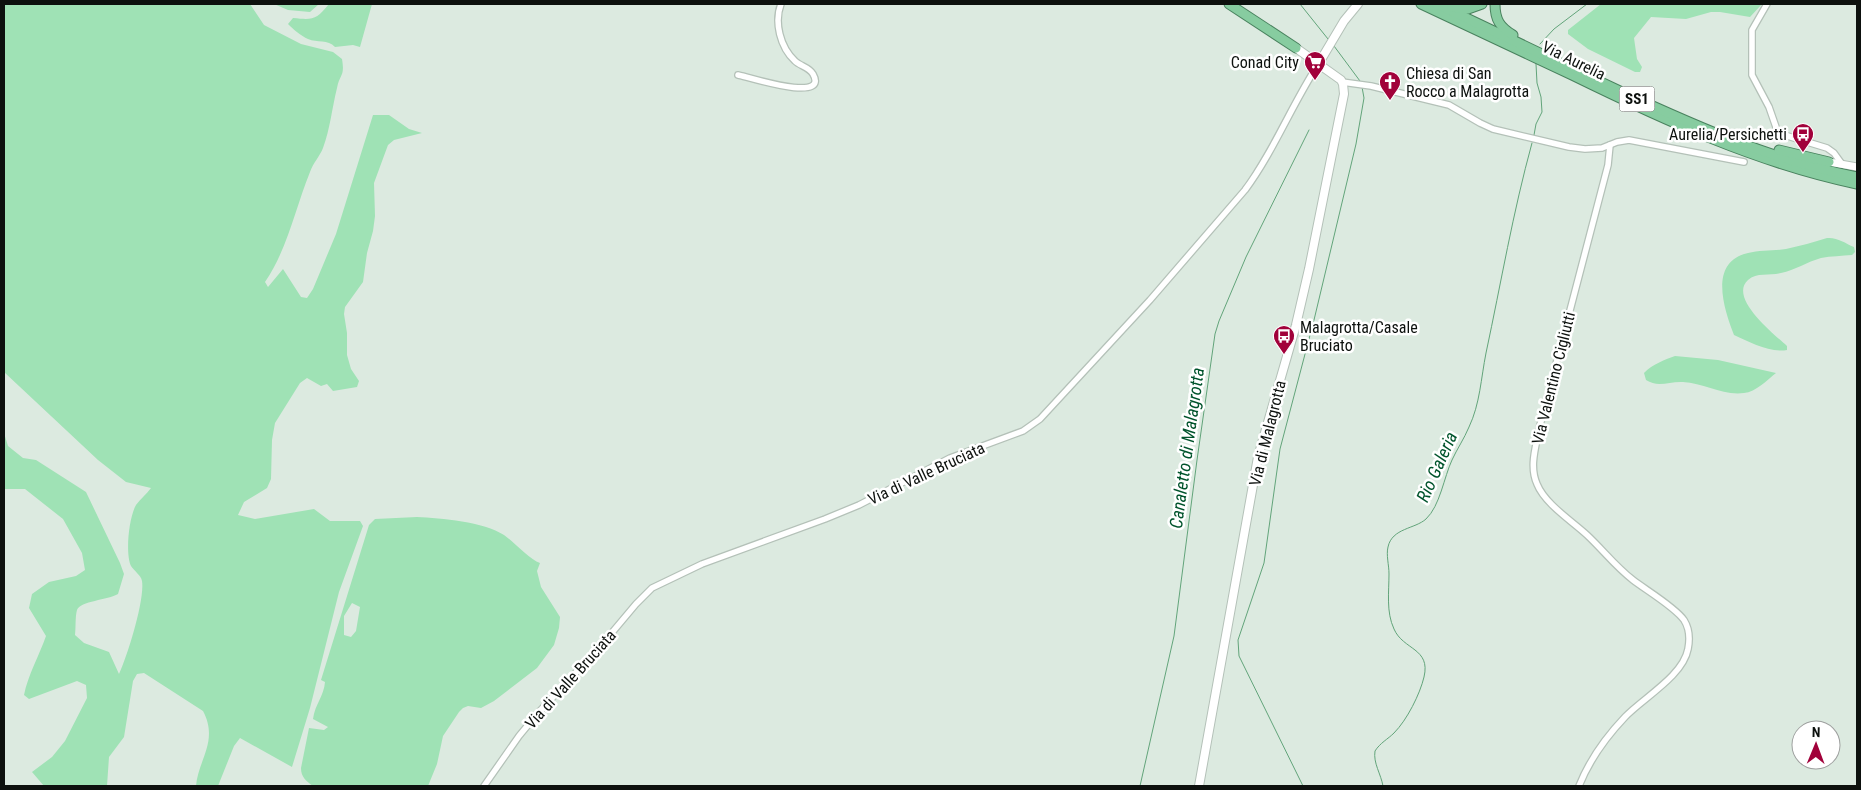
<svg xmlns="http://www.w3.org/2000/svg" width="1861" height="790" font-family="'Roboto Condensed',sans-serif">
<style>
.green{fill:#9fe2b5;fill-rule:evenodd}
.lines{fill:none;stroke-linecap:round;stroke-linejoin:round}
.stream{stroke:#62a47a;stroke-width:1}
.minor-casing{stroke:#b4c1b8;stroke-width:8}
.tertiary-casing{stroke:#b4c1b8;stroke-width:9}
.secondary-casing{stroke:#b4c1b8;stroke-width:10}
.trunk-casing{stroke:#49825e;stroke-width:11}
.minor{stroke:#fff;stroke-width:5.5}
.tertiary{stroke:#fff;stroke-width:7}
.secondary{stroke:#fff;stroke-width:8}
.trunk{stroke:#87cca0;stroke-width:9}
.labels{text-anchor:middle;stroke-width:5;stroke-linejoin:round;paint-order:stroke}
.shield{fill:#fff;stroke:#565856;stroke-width:1}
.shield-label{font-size:15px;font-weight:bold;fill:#0d110e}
.street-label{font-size:16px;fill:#0d110e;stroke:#fff}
.poi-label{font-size:16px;fill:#0d110e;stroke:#fff;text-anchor:end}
.water-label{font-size:18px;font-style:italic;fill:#00542c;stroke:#fff}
</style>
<rect width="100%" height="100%" fill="#dceae0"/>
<g class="green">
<path d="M4,4h246l14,21 37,19 32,8 9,7c3,18 -2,14 -5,29 -5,20 -7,41 -14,60 -3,8 -10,15 -13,24 -15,37 -22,76 -45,110l3,5 15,-18 18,28 6,1 6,-9 23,-55 37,-119h16l20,14 13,4 -28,7 -6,5 -14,38 1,33 -2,15 -6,22 -4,29 -18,25 -1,7 3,19v22l4,14 8,12 -2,6 -24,4 -6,-7 -6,2 -14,-8 -7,5 -25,40 -3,17 -1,39 -4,9 -23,14 -6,13 17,4 59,-10 16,12h30l3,5 -24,66 -29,116 -18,59 -52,-29 -6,8 -16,40h-22c2,-26 23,-45 7,-75l-59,-38 -7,1 -4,7 -9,56 -15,20 -2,29h-63l-12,-14 20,-15 13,-16 22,-43 -1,-13 -9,-4 -48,18 -5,-4c4,-20 15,-39 22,-59l-17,-28 3,-14 17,-12 27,-6 9,-6 -3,-17 -19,-34 -38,-30h-21v-56l4,13 15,12 13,2 50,32 34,71 4,11 -6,20c-10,6 -38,7 -41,16 -2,7 -1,17 -2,25l9,8 25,9 10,22c8,-17 26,-74 23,-93 -1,-6 -8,-10 -11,-15 -6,-13 -2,-49 5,-61 4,-6 11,-11 15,-17l-25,-6 -28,-22 -94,-88z"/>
<polygon points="274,4 319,4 310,12 288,10"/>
<path d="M329,4h43l-12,43 -7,-2 -18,2c-7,-8 -18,-4 -27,-8 -7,-3 -15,-10 -20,-15l5,-6c20,2 23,2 36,-14z"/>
<polygon points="1601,4 1762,4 1750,17 1720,12 1711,12 1686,19 1651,17 1634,38 1637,59 1642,67 1640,72 1635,72 1588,49 1568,34 1568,30"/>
<path d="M1827,238c10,-1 18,5 27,9l1,5 -3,3c-10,1 -21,1 -31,3 -14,4 -26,12 -40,15 -11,3 -24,-1 -33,7 -20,18 27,55 39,66v4c-18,3 -37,-8 -53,-15 -10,-26 -26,-73 14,-82 12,-3 26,-2 38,-4 14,-3 28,-7 41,-11z"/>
<path d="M1675,356l43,4 58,13c-9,7 -20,19 -32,20 -21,3 -40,-10 -61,-11 -13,-1 -25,6 -37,-2l-2,-7c9,-9 20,-13 31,-17z"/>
<path d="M417,517c24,1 67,5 87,18 10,7 26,25 36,28l-3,8 4,16 19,30 -1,11 -5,17 -17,23 -43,33 -13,7 -13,-2 -5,2 -4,4 -16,24 -6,28 -9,22h-115c-7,-5 -12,-9 -12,-18l8,-40 15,2 4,-3 -15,-8c2,-15 11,-23 12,-37l-4,-2 48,-155 6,-6zM352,603l8,4 -4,24 -5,6 -7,-2v-19z"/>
</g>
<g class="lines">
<g class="stream">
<polyline points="1300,4 1328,39"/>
<polyline points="1540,44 1554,29 1587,4"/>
<polyline points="1334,46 1360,81"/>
<polyline points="1534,135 1536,124 1542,112 1541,97 1537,83 1536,64"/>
<polyline points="1140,786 1174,636 1197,460 1215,334 1219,321 1246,257 1309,130"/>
<polyline points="1303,786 1239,656 1238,640 1264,563 1280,449 1314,320 1356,144 1364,98 1362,87"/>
<path d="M1383,786c-2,-12 -10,-23 -8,-35 5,-8 13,-12 19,-18 13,-13 26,-39 30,-56 7,-29 -21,-27 -30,-48 -8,-17 -5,-37 -5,-55 0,-9 -3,-19 -1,-27 4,-19 27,-18 38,-28 14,-13 18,-42 26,-59 5,-11 12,-21 17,-33 11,-23 12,-49 17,-74 15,-70 27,-141 46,-210"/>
</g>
<g class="minor-casing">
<g id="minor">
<polyline points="1767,4 1752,30 1752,75 1769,107 1777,130 1781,134 1827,148 1834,153 1842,164"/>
<path d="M738,75c7,1 92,29 75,-1 -4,-7 -13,-8 -18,-13 -15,-14 -21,-39 -14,-57"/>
<polyline points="1342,82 1371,86 1449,105 1480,123 1493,129 1569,147 1585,149 1602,148 1617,142 1629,140 1744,162"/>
<path d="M484,786l35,-50 19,-23 61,-65 37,-44 16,-16 50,-24 123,-45 34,-14 91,-47 73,-27 17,-12 110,-119 95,-110c29,-39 47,-86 74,-127"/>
<path d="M1579,786c10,-25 27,-49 46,-69 18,-19 58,-41 63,-68 2,-10 1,-21 -4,-29 -9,-13 -38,-30 -51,-40 -17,-13 -30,-30 -46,-45 -15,-14 -42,-31 -50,-51 -8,-18 -1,-37 2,-55l69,-264 2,-20"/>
</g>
</g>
<g class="tertiary-casing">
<polyline id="tertiary" points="1829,162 1857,167"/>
</g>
<g class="secondary-casing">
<g id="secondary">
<polyline points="1319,63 1344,21 1358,4"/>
<polyline points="1199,786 1258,457 1296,325 1309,269 1344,94 1343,84 1341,80 1296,48"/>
</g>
</g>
<g class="trunk-casing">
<g id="trunk">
<polyline points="1229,4 1296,48"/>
<path d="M1421,4c50,24 101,47 151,71 92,45 185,88 285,109"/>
<path d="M1437,4c61,29 123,59 185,88 76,35 153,69 235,85"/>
<path d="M1495,4c0,16 5,23 18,31"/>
<polyline points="1452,7 1468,9 1482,4"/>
<polyline points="1779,150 1829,162"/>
</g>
</g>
<use href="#minor" class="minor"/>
<use href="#tertiary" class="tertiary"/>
<use href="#secondary" class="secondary"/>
<use href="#trunk" class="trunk"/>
</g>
<defs>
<g id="supermarket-pin" transform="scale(1.125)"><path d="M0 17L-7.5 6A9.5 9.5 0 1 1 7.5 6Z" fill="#a1013a" stroke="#fff"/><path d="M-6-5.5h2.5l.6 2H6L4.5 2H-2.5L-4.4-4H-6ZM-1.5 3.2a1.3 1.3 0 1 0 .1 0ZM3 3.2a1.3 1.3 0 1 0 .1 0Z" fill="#fff"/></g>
<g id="church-pin" transform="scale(1.125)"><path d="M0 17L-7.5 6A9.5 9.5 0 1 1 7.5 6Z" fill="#a1013a" stroke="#fff"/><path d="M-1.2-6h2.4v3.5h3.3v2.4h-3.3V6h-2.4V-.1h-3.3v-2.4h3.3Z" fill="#fff"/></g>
<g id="bus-pin" transform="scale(1.125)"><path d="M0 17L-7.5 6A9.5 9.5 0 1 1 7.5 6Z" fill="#a1013a" stroke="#fff"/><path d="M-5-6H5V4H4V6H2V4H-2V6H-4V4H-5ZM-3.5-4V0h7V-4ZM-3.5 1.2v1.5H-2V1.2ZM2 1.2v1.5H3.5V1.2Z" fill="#fff"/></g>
</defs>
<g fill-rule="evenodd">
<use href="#supermarket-pin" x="1315" y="62"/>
<use href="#church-pin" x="1390" y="82"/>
<use href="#bus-pin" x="1803" y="134"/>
<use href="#bus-pin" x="1284" y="336"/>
</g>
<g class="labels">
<rect class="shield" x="1619.5" y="86.5" width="35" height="25" rx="4"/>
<g class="shield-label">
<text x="1637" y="104">SS1</text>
</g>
<g class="street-label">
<text transform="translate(1574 60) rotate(26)" y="6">Via Aurelia</text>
<text transform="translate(1553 378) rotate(-76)" y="6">Via Valentino Cigliutti</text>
<text transform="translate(1267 433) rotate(-76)" y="6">Via di Malagrotta</text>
<text transform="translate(926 473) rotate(-25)" y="6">Via di Valle Bruciata</text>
<text transform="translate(570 679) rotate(-48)" y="6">Via di Valle Bruciata</text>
</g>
<g class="poi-label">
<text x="1299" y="68">Conad City</text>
<text x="1406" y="79" text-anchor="start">Chiesa di San<tspan x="1406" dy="18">Rocco a Malagrotta</tspan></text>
<text x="1787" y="140">Aurelia/Persichetti</text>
<text x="1300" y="333" text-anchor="start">Malagrotta/Casale<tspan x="1300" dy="18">Bruciato</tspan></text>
</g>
<g class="water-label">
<text transform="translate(1187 448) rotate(-82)" y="6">Canaletto di Malagrotta</text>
<text transform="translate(1437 467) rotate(-66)" y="6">Rio Galeria</text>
</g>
</g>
<rect width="1861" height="790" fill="none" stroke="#0d110e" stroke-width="10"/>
<g transform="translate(1816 745) rotate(1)"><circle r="24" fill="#ffffff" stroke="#9ea09f"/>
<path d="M0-4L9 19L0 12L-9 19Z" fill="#a1013a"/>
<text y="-8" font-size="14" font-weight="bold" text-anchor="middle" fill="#0d110e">N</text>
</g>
</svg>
